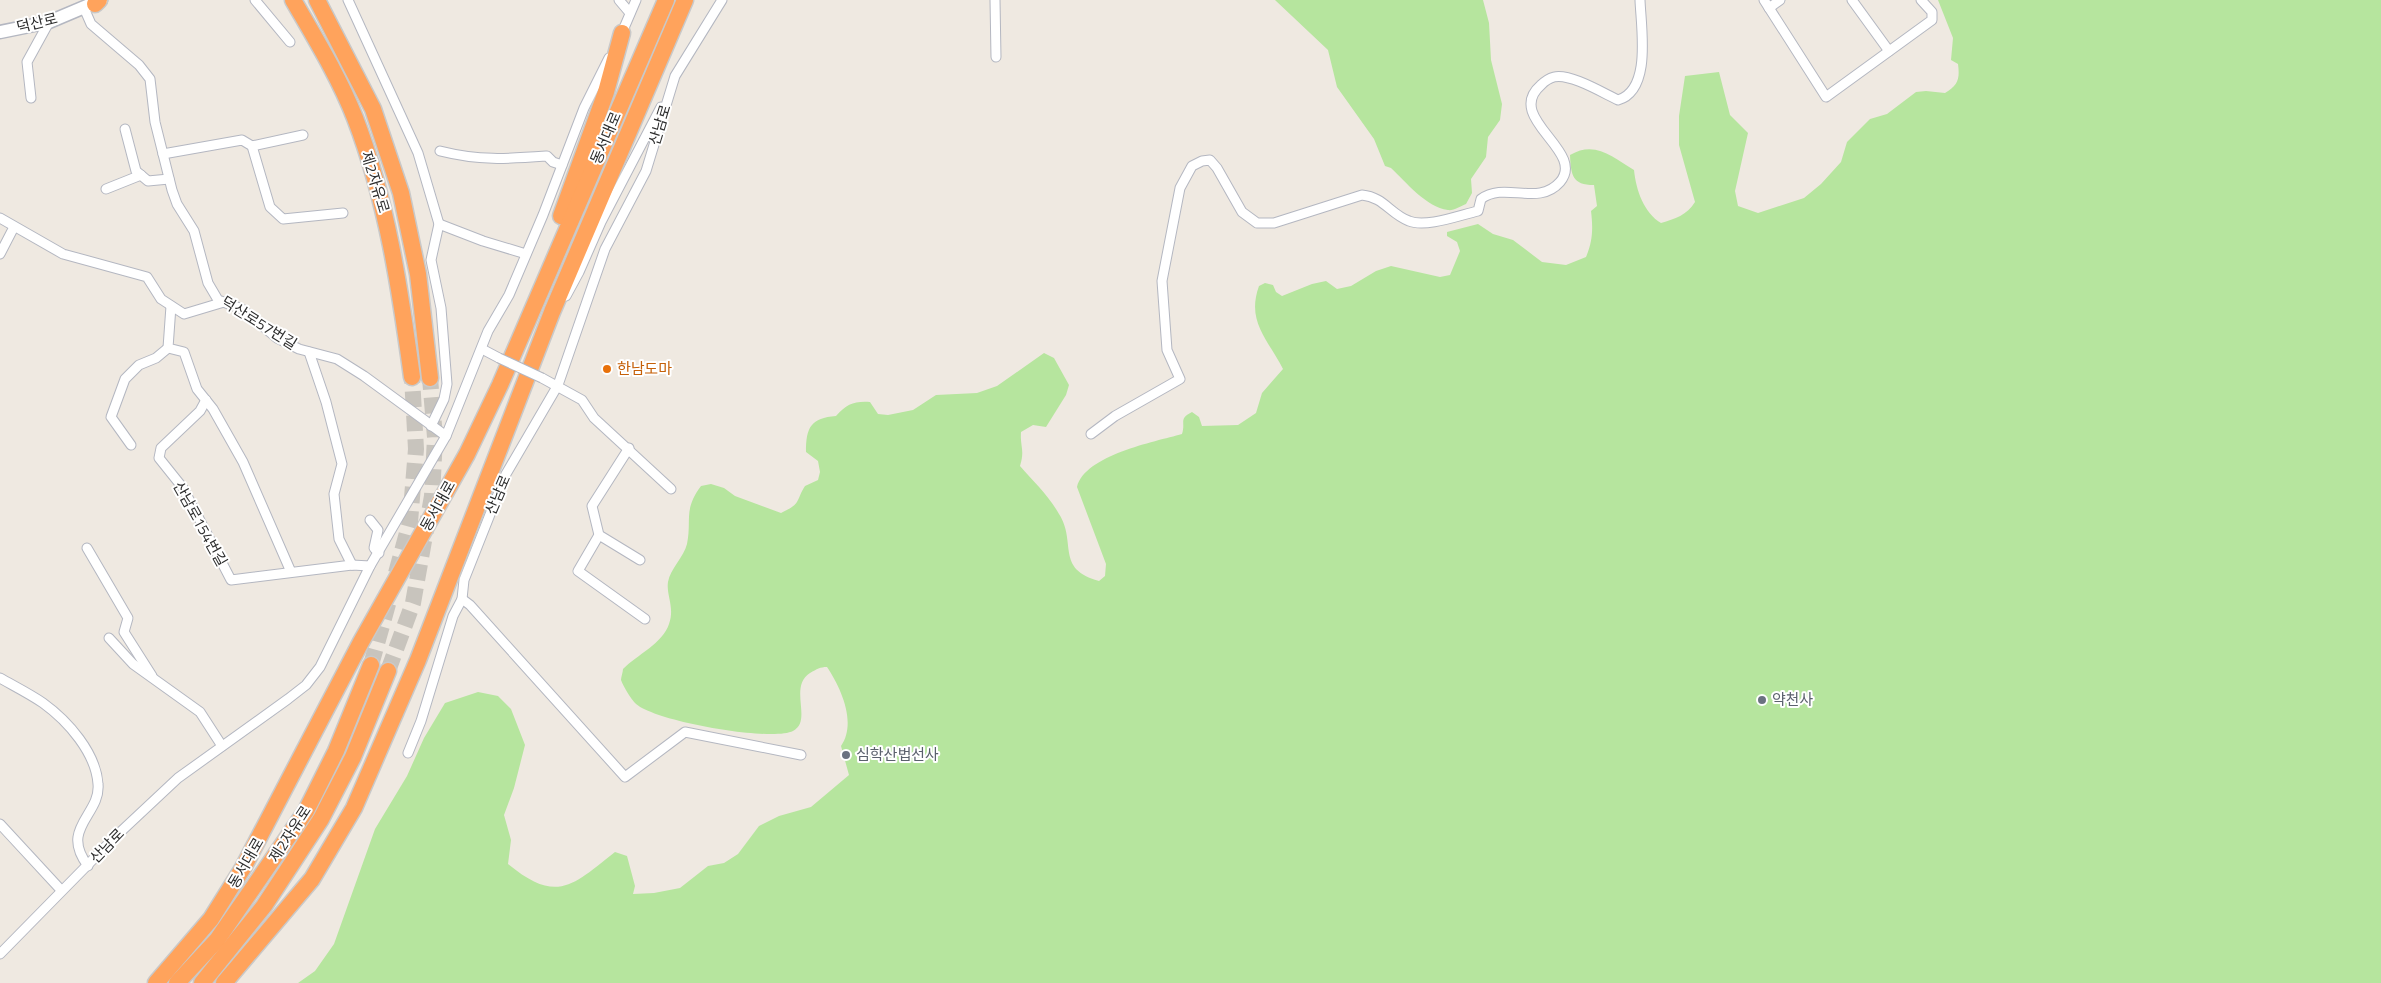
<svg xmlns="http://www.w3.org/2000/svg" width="2381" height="983" font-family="'Titillium Web','Noto Sans KR',sans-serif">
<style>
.green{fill:#b6e59e}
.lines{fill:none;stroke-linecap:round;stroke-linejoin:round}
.highway-tunnel{stroke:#c8c4bd;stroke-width:16;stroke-dasharray:16 8;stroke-linecap:butt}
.street-casing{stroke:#b4b7c1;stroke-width:11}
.secondary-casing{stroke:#b4b7c1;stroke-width:15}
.highway-casing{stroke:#c9c9c9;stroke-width:19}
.street{stroke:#fff;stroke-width:9}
.secondary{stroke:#fff;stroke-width:12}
.highway{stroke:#ffa35c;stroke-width:16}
.street-bridge-casing{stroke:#b4b7c1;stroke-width:11;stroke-linecap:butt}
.street-bridge{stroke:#fff;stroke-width:9}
.food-dot{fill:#e8710a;stroke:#fff;stroke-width:2}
.worship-dot{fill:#6b7280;stroke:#fff;stroke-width:2}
.labels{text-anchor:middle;stroke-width:4;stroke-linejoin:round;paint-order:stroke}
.street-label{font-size:15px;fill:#2e2e2e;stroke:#fff}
.food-label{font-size:15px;fill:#c56008;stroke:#fff;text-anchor:start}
.worship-label{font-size:15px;fill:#5b616d;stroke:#fff;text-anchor:start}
</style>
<rect width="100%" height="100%" fill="#efe9e1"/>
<g class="green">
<path d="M1275,0h208l6,23 2,37 11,44 -2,16 -12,17 -2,20 -15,22 1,14 -6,11c-5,2 -13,7 -18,6 -22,-3 -42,-28 -57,-42l-6,-2 -11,-27 -37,-52 -9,-37z"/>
<path d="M1938,0h443v983h-2083l17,-12 19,-27 41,-115 32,-53 17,-38 21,-35 33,-11 20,4 13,13 14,36 -11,43 -10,27 7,25 -3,24c49,40 64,22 107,-12l12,4 8,30 -2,8 21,-1 26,-5 28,-22 16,-3 14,-9 21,-28 20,-10 32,-9 38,-32 -8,-29c16,-23 0,-58 -14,-79 -7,0 -10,2 -17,6 -22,14 3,48 -17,58 -22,11 -141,-10 -158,-28 -4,-4 -12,-17 -14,-23 0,-3 2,-8 2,-11 14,-14 40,-26 46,-45 6,-17 -3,-29 -1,-42 2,-13 16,-25 19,-38 5,-24 -4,-34 14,-58l10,-2 13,4 11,8 46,17c21,-10 14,-11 24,-27l13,-6 2,-8 -2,-11 -12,-9c0,-25 5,-34 30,-36 11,-12 18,-15 34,-14l8,12 10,1 25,-5 23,-15 41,-2 20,-7 47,-33 10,5 15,27 -3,10 -20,32 -13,-2 -12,7c-1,15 4,18 -1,34 13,15 29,30 39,48 18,28 -4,55 40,67l6,-5 1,-12 -29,-77c8,-32 77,-45 105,-53 4,-12 -4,-15 10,-22l7,5 3,9 36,-1 18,-12 6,-20 21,-24c-15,-30 -37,-47 -24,-83l6,-3 8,2 3,7 6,4 30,-12 14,-3 11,8 14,-3 25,-15 15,-5 49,11 10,-2 10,-24 -3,-9 -10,-6v-4l31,-8 15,10 20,6 29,22 24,3 20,-8c7,-16 7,-29 5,-46l6,-5 -3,-21c-22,0 -23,-10 -24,-30 25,-15 43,2 64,15 2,20 10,43 27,53 14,-4 26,-8 34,-21l-16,-57v-29l6,-40 34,-4 11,43 18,18 -13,58 3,15 20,7 46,-15 17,-14 20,-22 6,-20 23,-23 17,-5 29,-22 10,-1 19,2c13,-8 15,-14 13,-29l-7,-4 2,-22z"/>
</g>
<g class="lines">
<g class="highway-tunnel">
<polyline points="396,573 410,522 416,449 412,377"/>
<polyline points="371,665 390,597"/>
<polyline points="388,671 413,603 432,496 435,437 430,378"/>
</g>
<g class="street-casing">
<g id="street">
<polyline points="255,0 290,42"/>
<polyline points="348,0 418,153 439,224 431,260 441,308 447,384 444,399 431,426"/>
<polyline points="619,0 630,13"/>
<polyline points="995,0 996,57"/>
<polyline points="1764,0 1826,97 1932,20 1932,12 1921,0"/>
<polyline points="1852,0 1889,51"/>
<polyline points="84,8 91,24 139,65 150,79 155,122 172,190 177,204 194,231 208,283 218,300 242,309 277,338 299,349 337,359 364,376 446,436"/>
<polyline points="1769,8 1780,0"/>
<polyline points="621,35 636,0"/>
<polyline points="31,98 27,62 49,22"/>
<polyline points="125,129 136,171 148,181 169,179"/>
<polyline points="252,146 303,135"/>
<path d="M440,151c40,10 66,8 107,5l6,6 9,3"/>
<polyline points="163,154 242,140 252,146 270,207 283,219 343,213"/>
<polyline points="106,189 141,175"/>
<polyline points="0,218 63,254 147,277 161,299 184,314 224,302"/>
<polyline points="439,224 483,241 526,254"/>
<polyline points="0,254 14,227"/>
<polyline points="566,296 579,272 601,222 661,107"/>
<polyline points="171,306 168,348 184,352 197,389 213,409 243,462 291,572"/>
<polyline points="482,349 499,358"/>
<polyline points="309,352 326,402 342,464 334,494 339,539 352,565"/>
<polyline points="542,378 582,400 594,418 671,489"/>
<polyline points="206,400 200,411 161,448 159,458 183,488 231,580 352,565 370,566"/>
<path d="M1091,434l24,-18 65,-37 -13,-29 -5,-69 18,-93 12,-22 10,-5 8,-1 7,8 25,44 15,11h17l88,-28c22,2 28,19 47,26 17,7 51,-6 69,-10l3,-12c24,-18 57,8 79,-17 27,-31 -57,-64 -19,-97 3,-3 9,-7 13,-8 16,-4 49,16 64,23 34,-10 23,-72 22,-100"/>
<polyline points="131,445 111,417 125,379 139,365 156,358 168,348"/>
<polyline points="629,448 592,506 599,535 640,560"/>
<polyline points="370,520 378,530 374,548 379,553"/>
<polyline points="599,535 578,571 645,619"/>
<polyline points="87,548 128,618 124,632 152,676"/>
<polyline points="462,599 470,605 625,777 685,732 801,755"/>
<polyline points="109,638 133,664 200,712 222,746"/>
<path d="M0,678c14,8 30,16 43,25 25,18 53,50 55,81 3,31 -39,44 -10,82"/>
<polyline points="408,753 421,721 453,616 462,599 464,580 506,474 558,385 605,249 646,171 675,76 722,0"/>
<polyline points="0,824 61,890"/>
<polyline points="0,954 115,837 178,778 288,699 306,685 320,667 370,566 446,436 488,331 509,295 543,215 584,108 609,58"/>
</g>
</g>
<g class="secondary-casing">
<polyline id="secondary" points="0,32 49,22 101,0"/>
</g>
<g class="highway-casing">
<g id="highway">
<path d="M293,0c22,38 46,77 62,118 32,83 45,171 57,259"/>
<polyline points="317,0 373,109 401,193 418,274 430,378"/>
<polyline points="95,4 99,0"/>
<polyline points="561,216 606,92 622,33"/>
<polyline points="156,983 211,919 243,868 361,642 467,454 500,385 666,0"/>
<polyline points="177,983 217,940 306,811 336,751 371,665"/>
<polyline points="202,983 264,906 321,819 353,757 388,671"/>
<polyline points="224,983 312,879 354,808 418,660 552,312 685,0"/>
</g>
</g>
<use href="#street" class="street"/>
<use href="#secondary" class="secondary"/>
<use href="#highway" class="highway"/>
<g class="street-bridge-casing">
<polyline id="street-bridge" points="499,358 542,378"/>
</g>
<use href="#street-bridge" class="street-bridge"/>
</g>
<circle class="food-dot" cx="607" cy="369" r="5"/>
<g class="worship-dot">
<circle cx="1762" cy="700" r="5"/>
<circle cx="846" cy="755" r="5"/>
</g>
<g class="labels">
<g class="street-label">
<text transform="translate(37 23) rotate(-14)" y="5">덕산로</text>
<text transform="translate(660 125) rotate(-73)" y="5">산남로</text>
<text transform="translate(606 138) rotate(-67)" y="5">동서대로</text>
<text transform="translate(375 182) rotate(73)" y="5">제2자유로</text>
<text transform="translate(259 323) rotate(32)" y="5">덕산로57번길</text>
<text transform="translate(498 495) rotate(-67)" y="5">산남로</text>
<text transform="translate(438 506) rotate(-61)" y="5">동서대로</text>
<text transform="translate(200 524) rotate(61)" y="5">산남로154번길</text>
<text transform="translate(290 834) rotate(-57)" y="5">제2자유로</text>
<text transform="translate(107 846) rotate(-46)" y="5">산남로</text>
<text transform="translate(246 863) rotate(-60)" y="5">동서대로</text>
</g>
<g class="food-label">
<text x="617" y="374">한남도마</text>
</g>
<g class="worship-label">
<text x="1772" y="705">약천사</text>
<text x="856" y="760">심학산법선사</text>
</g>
</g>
</svg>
